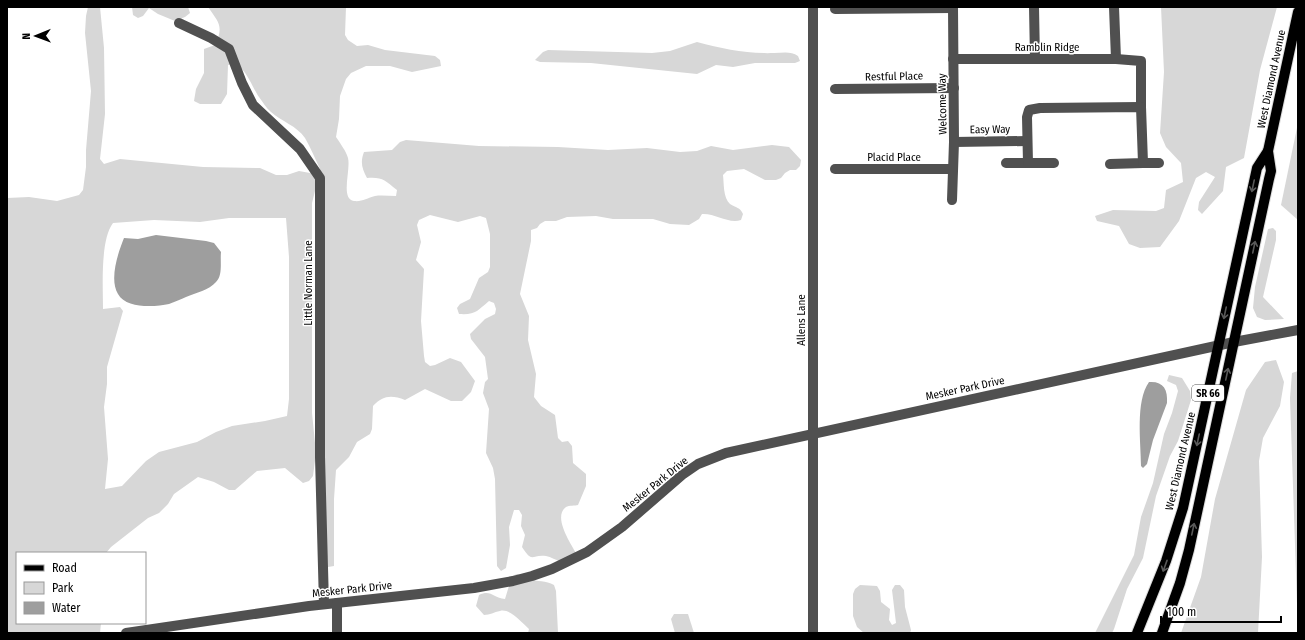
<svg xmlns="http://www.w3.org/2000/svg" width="1305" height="640" font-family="'Fira Sans Condensed',sans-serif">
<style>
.green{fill:#d7d7d7;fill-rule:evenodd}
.water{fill:#9e9e9e}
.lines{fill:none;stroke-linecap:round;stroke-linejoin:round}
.major-casing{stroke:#dbdbdb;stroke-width:12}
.minor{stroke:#505050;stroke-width:10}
.major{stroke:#000;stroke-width:10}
.oneway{stroke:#595959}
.labels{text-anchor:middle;stroke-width:3;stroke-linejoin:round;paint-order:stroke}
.shield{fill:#fff;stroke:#4c4c4c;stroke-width:1}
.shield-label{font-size:10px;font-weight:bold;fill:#000}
.street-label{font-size:11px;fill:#000;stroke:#fff}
</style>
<rect width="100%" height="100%" fill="#fff"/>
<g class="green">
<path d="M88,7h12l4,41 1,66 -5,45 4,5 16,-5 83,8 57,1 16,7h11l12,-4 11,2 10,-4c-5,-10 -9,-21 -15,-31 -8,-12 -24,-17 -34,-26 -5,-4 -8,-10 -12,-15 -8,-11 -15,-37 -31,-32l-1,29 -6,10h-21l-6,-3 2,-12 8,-16v-24l11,-4c9,-19 4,-22 -7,-38h138l-1,28 3,5 9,6 11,-1 17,5 50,6 5,4 1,6 -29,6 -22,-6h-24l-15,7 -5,6 -6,17 -1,23 -3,18c4,6 10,14 12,21 3,12 -8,41 6,43 8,1 13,-3 21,-5 6,-1 14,0 21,0l1,-6c-13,-10 -14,-13 -30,-12 -5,-9 -7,-16 -3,-26l28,-2 8,-8 6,-2 73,6 79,1 50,3 39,-2 33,4 17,-1 14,-5 22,4 39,-5 17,2 12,13 -1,6 -4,4h-6l-5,3 -4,5 -5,2h-11l-21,-11 -17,2 -4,4c1,8 0,23 7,29 6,4 10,3 13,10l-2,6c-13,4 -26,-7 -39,-6l-3,5 -10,6 -19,-1 -17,-5h-40l-17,-3 -29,1 -11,4h-11l-5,3 -3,4 -6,2v11l-11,53 9,22 -1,24 8,34 -2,23 7,9 14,9 3,23 4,4 6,-1 4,5 1,17 13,11v12l-8,19c-3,1 -9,0 -12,2 -14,10 6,38 11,48l-16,7c-5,-2 -10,-5 -15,-6 -15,-2 -13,8 -24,-9l3,-12 -4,-9 1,-11 -3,-5h-5l-5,17 1,18 -4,23 -5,3 -4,-5 -2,-87 -2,-11 -7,-15 3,-44 -6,-16 2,-11 3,-3 -3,-22 -14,-18 -1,-5 15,-15 10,-5 1,-5 -2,-6 -5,-2c-12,10 -13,14 -30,13l-2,-6 3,-4 10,-5 9,-21 9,-6 2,-5v-33l-4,-16 -6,-2 -22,6 -28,-7 -11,5 -2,5 4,17 -5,18 8,9 -3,52 3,35 1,6 5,4 5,-1 15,-7 11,4 14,19 -4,11 -9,9h-11l-26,-12 -20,11c-13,-5 -22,-5 -32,6l-1,23 -2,5 -13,8 -8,15 -13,13 -2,29v67l-6,1 -4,-38v-62l1,-51 -10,-225 -3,12v210l4,40 -3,23 -4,5 -6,2 -18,-15 -28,3 -22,19h-6l-15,-8 -16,-5 -24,17 -6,10 -9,9 -11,5 -37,29 -5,6h-89v70h84l-1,10h-93v-435l22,-1 28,4 22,-6 4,-5 3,-23v-17l5,-59 -6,-58 1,-17zM229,218h57l3,39v142l-2,17 -22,5 -33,5 -16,6 -19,10 -38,10 -13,9 -24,25 -17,3 3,-30 -4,-52 3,-23v-17l16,-56 -3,-4 -17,2c0,-22 -3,-69 10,-86l41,-3 46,2z"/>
<polygon points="132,7 188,7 190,13 185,17 175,21 158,14 149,8 143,16 138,18 133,15"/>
<polygon points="1161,7 1277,7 1260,70 1244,158 1226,167 1223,191 1202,214 1198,210 1199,202 1215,177 1206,172 1196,178 1179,221 1160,247 1140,248 1129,244 1119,226 1097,221 1095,216 1113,210 1156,211 1164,208 1166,190 1183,182 1181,163 1166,147 1160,133 1164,72"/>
<path d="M697,42c26,7 51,12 77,11 9,0 17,-2 24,3l2,5 -5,2h-40l-22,4 -17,-2 -19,9 -106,-11 -51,-1 -5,-2 8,-8 5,-2 104,3 18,-2z"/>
<polygon points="1298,123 1298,220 1281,205"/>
<polygon points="1273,228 1276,231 1276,240 1263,297 1284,319 1265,320 1257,317 1253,308 1255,287 1268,229"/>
<polygon points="1276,360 1284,382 1280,406 1263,438 1259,461 1262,557 1258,633 1181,633 1201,577 1215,499 1246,390 1265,362"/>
<polygon points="1298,371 1298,633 1290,398 1292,373"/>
<polygon points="1169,375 1182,378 1190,391 1191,400 1178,441 1170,456 1156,496 1143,558 1127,589 1114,629 1112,633 1095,633 1134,555 1141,517 1153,483 1164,434 1172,413 1178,391 1176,385 1167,381"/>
<path d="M517,574c5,1 8,3 12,5 8,3 17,1 25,6l2,6 2,42h-30l1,-4c-7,-6 -19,-21 -29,-18 -6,1 -10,4 -16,4l-8,-9 3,-11c12,-6 14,3 26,4l7,-23z"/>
<polygon points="860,585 877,586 880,591 881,602 890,609 889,620 892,625 896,623 892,590 895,585 900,585 904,590 905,607 911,630 910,633 864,633 857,627 853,616 853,594 855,589"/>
<polygon points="674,614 688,614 694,633 675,633 671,619"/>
</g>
<g class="water">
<path d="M156,235l50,6 8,2 7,9c-1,10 2,23 -5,30 -7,8 -20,11 -30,15 -5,2 -11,5 -17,7 -14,3 -43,5 -51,-10 -9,-15 0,-41 6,-56l14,1z"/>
<path d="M1149,382c14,-1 19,7 18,21l-14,37 -6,24 -4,4 -2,-2c0,-24 -6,-64 8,-84z"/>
</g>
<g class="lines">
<g class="major-casing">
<g id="major">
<polyline points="1137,633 1166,561 1183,508 1257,168 1268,151"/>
<polyline points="1162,633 1180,583 1189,550 1269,179 1271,171 1268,151 1298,12"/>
</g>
</g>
<g class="minor">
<polyline points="813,7 813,633"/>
<polyline points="1034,7 1035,59"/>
<polyline points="1114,7 1116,59"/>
<polyline points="835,9 953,8"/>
<polyline points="179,23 211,38 229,49 242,83 253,105 300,149 320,178 320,457 324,604"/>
<polyline points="953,59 1116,59 1141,61 1141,107"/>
<polyline points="835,89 954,88"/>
<polyline points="954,142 1027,141"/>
<polyline points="1006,163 1028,163 1027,117 1029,110 1040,108 1141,107 1143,163 1110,164"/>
<polyline points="1028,163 1054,163"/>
<polyline points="1143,163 1159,163"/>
<polyline points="835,169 953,169"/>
<polyline points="952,200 954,142 953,7"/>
<polyline points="126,633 309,606 474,588 513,581 532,576 552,569 587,552 622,527 682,475 698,464 726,453 1234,342 1298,330"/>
<polyline points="337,633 337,603"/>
</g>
<use href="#major" class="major"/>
</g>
<defs><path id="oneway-shaft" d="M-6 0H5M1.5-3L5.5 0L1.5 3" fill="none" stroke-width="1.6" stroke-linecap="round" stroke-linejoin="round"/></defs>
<g class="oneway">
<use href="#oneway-shaft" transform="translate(1253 186) rotate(102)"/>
<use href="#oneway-shaft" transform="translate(1254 247) rotate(-78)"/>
<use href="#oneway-shaft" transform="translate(1225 313) rotate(102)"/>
<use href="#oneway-shaft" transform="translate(1227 374) rotate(-78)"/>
<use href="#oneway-shaft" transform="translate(1198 440) rotate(102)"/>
<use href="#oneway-shaft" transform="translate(1193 529) rotate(-78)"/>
<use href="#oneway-shaft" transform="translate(1165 566) rotate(110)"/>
</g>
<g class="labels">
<rect class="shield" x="1192" y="385" width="32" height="16" rx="3"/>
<g class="shield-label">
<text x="1208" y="397">SR 66</text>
</g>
<g class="street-label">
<text x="1047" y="51">Ramblin Ridge</text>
<text transform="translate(894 76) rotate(-1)" y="4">Restful Place</text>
<text transform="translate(1271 79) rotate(-78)" y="4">West Diamond Avenue</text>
<text transform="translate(942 104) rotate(-91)" y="4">Welcome Way</text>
<text transform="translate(990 129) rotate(-1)" y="4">Easy Way</text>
<text x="894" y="161">Placid Place</text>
<text transform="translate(308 283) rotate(-90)" y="4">Little Norman Lane</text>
<text transform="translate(801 320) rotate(-90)" y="4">Allens Lane</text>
<text transform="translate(965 388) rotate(-12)" y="4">Mesker Park Drive</text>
<text transform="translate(1180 461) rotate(-77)" y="4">West Diamond Avenue</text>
<text transform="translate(655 484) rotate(-39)" y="4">Mesker Park Drive</text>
<text transform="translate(352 589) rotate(-6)" y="4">Mesker Park Drive</text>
</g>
</g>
<rect width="1305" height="640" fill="none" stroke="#000000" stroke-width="16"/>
<rect x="16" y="552" width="130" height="72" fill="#ffffff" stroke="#999999"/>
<rect x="24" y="565" width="20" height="6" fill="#000000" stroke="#999999"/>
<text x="52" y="572" font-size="12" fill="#000000">Road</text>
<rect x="24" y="582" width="20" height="12" fill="#d7d7d7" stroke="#999999"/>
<text x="52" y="592" font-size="12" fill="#000000">Park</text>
<rect x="24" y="602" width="20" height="12" fill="#9e9e9e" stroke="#999999"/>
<text x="52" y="612" font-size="12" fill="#000000">Water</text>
<g transform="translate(36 36) rotate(269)" stroke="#ffffff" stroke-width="3" paint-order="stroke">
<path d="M0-3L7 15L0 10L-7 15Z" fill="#000000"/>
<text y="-6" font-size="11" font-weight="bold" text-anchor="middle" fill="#000000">N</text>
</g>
<path d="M1161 616v6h120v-6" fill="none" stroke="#000000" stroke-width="2"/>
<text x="1167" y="616" font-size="12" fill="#000000" stroke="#ffffff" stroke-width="3" paint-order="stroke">100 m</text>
</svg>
